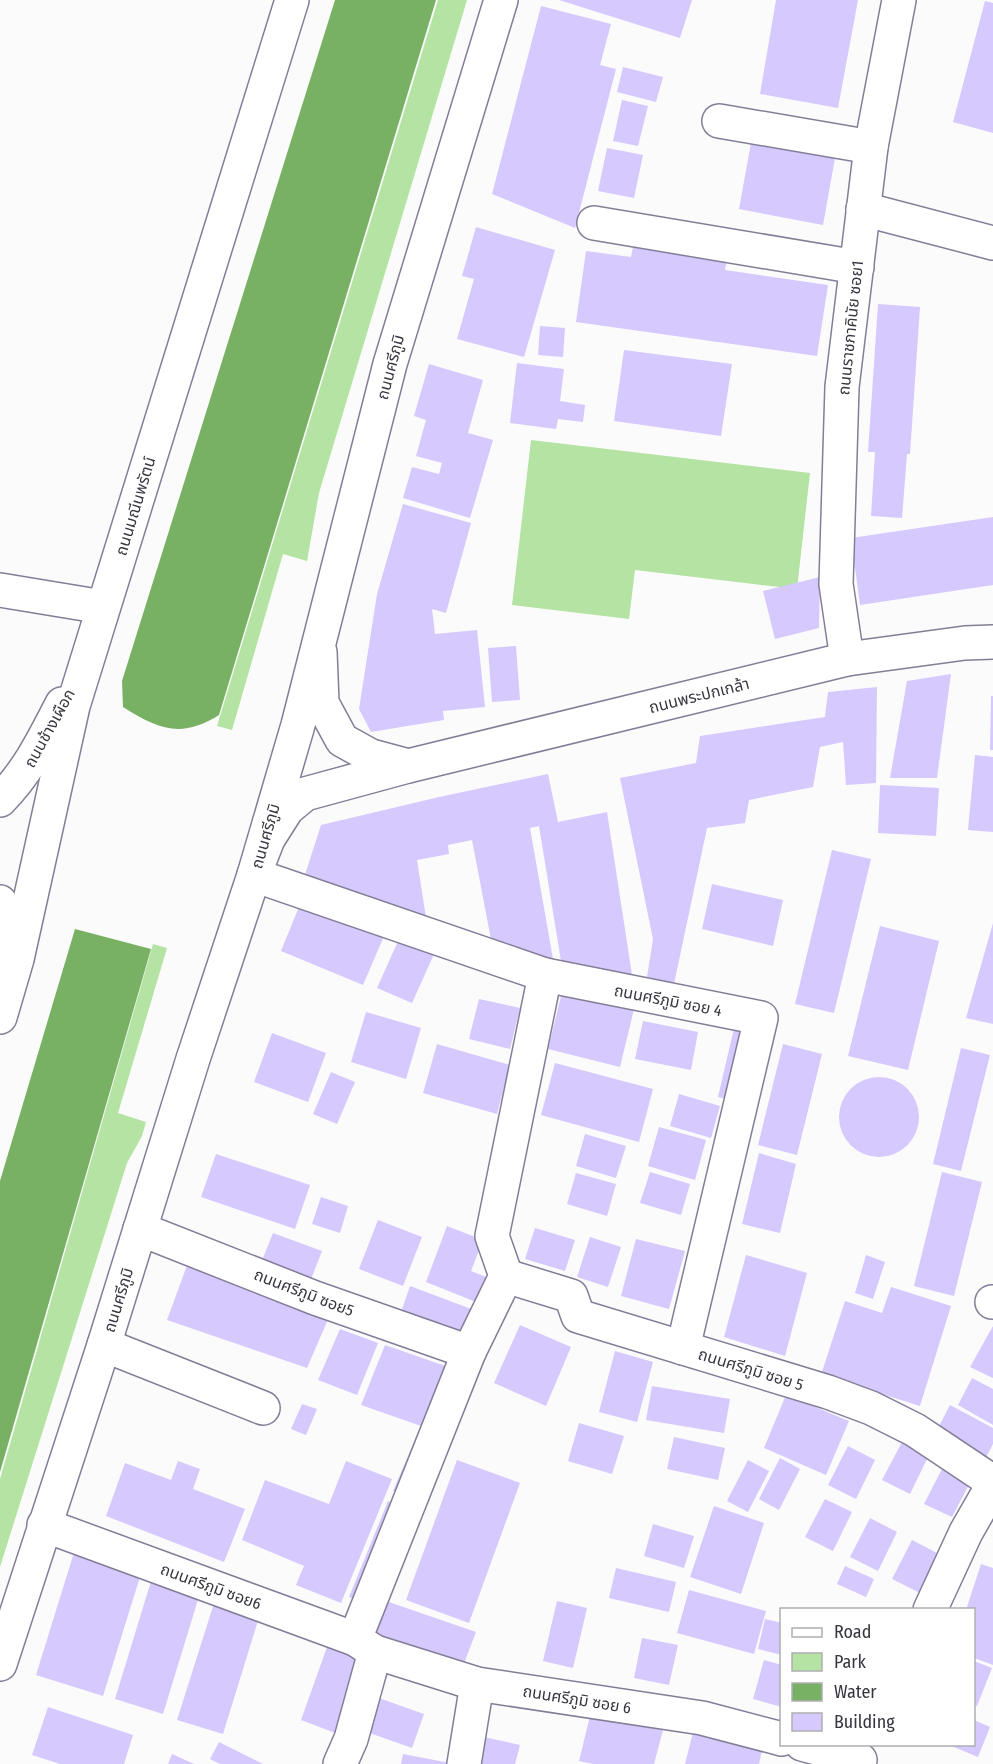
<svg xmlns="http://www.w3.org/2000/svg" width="993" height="1764" font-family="'Fira Sans Condensed','Noto Sans Thai',sans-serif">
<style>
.green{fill:#b4e3a3}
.water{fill:#78b163}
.building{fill:#d6c9fe}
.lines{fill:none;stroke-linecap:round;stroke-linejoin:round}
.minor-casing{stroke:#837e97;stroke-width:36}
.major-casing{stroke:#837e97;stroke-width:36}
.minor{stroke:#fff;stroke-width:33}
.major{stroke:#fff;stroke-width:33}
.labels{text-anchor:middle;stroke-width:4.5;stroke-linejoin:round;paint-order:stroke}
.street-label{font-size:16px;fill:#383540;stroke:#fff}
</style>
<rect width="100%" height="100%" fill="#fbfbfb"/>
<g class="green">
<polygon points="438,0 467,0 319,493 307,561 283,554 232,730 217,726"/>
<polygon points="531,440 810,473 797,589 635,570 629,619 512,605"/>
<polygon points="153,944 167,948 118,1113 146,1122 142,1136 127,1163 0,1567 0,1479"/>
</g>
<g class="water">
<path d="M335,0h101l-217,715c-38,24 -61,14 -96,-8l-1,-26z"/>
<polygon points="75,929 151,949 0,1472 0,1181"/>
</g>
<g class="building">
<polygon points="559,0 692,0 680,38"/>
<polygon points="776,0 858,0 838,108 760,94"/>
<polygon points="985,1 993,3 993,133 953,122"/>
<polygon points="541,6 611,24 600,65 616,69 575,228 492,194"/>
<polygon points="623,67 663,77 656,102 617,92"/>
<polygon points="622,100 648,106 638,146 613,141"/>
<polygon points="751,143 835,158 823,225 739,209"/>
<polygon points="607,148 643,155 634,198 598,191"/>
<polygon points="476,227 555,250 524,357 457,339 474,279 462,276"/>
<polygon points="633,247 727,260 725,270 828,285 817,356 576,322 586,251 631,257"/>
<polygon points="878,304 920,307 910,454 907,454 902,518 871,516 875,452 868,452"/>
<polygon points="540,326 565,328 563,357 538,355"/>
<polygon points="624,350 732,364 721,436 614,421"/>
<polygon points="517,363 564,369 560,401 585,405 583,422 558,419 556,429 510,423"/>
<polygon points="429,364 483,380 468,433 493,440 470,518 403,498 412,467 439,474 442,463 416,456 426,420 414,416"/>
<polygon points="403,504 471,523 446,613 432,609 435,634 477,630 485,707 443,711 444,720 371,732 359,709 377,594"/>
<polygon points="993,517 993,585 860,605 851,538"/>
<polygon points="820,577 819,628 775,639 763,591"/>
<polygon points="516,646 520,700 492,702 488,648"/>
<polygon points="951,674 937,778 890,778 907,681"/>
<polygon points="877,687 876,783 846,785 843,742 820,747 813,787 749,800 745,823 707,828 674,984 647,977 653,939 620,778 696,763 700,736 825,717 828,692"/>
<polygon points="991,696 993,696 993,750 990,750"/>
<polygon points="975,755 993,757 993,832 968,830"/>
<polygon points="548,774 558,822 607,812 632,975 561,961 539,826 530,828 553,959 493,950 472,840 448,845 449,854 417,860 427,924 318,878 303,881 321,825 439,797"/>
<polygon points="880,785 939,788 936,836 878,833"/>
<polygon points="832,850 871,859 834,1013 795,1004"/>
<polygon points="712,884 783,900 773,946 702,929"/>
<polygon points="301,902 384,936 363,985 281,951"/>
<polygon points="993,923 993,1024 966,1018"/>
<polygon points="880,926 939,941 908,1070 848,1056"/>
<polygon points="399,939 434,954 412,1003 377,988"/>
<polygon points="563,988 635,1005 620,1067 548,1049"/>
<polygon points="479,999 520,1008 510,1049 469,1039"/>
<polygon points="366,1012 421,1028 406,1079 351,1062"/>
<polygon points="643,1021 698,1032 691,1070 635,1059"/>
<polygon points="735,1024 752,1028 735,1101 718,1097"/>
<polygon points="272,1033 326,1053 308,1102 254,1082"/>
<polygon points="437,1044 510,1065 497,1114 423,1093"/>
<polygon points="783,1044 822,1054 797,1155 758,1145"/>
<polygon points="961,1048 990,1055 961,1171 933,1164"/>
<polygon points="555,1063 653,1089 639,1142 541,1115"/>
<polygon points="331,1072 355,1082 337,1124 313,1114"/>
<circle cx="879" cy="1117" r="40"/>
<polygon points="679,1094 720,1106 711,1138 670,1126"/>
<polygon points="659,1127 706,1140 695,1180 648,1166"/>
<polygon points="585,1134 626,1146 616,1178 576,1166"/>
<polygon points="759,1153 796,1164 780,1233 742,1224"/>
<polygon points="216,1154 310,1185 295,1229 201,1197"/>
<polygon points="650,1172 690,1184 681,1215 640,1203"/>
<polygon points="942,1172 982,1182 954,1296 914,1286"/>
<polygon points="576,1173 616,1184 607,1216 567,1204"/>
<polygon points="321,1197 348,1206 340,1233 312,1224"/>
<polygon points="378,1220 422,1237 403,1286 359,1269"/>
<polygon points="447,1226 483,1240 471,1271 486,1277 476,1302 426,1282"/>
<polygon points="535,1228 575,1240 565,1271 525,1259"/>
<polygon points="273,1233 322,1251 310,1282 261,1263"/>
<polygon points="590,1237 621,1247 608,1287 577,1277"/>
<polygon points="636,1239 685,1251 669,1309 621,1296"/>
<polygon points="746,1255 807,1273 785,1356 724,1337"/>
<polygon points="866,1255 885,1262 873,1299 855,1293"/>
<polygon points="189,1260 332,1310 307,1368 167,1320"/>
<polygon points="410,1286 474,1310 463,1341 399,1318"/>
<polygon points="891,1287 951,1306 920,1406 821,1375 845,1301 882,1313"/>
<polygon points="520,1325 571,1347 546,1406 494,1383"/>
<polygon points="993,1326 993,1378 970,1367"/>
<polygon points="340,1329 378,1343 357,1395 318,1380"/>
<polygon points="385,1345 451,1368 406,1496 393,1491 421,1426 361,1405"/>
<polygon points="615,1351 653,1362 637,1422 599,1412"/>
<polygon points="972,1378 993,1389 993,1425 958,1405"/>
<polygon points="652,1386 730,1399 724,1433 646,1420"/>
<polygon points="786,1395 849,1421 826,1475 764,1448"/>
<polygon points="302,1404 317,1409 306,1435 291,1429"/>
<polygon points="950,1405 993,1428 993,1444 985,1459 936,1432"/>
<polygon points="579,1423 624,1436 612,1474 568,1461"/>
<polygon points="674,1437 725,1448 718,1480 667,1469"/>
<polygon points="902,1442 929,1455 910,1494 882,1480"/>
<polygon points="848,1446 875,1460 856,1499 828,1485"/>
<polygon points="780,1458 800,1469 779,1510 759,1499"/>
<polygon points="457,1460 520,1483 469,1623 406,1600"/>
<polygon points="748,1460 769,1471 748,1512 727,1501"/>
<polygon points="178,1461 200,1469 193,1489 245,1509 224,1562 106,1516 125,1463 171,1480"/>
<polygon points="346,1461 392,1479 341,1603 296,1585 304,1566 242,1540 265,1480 329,1504"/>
<polygon points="944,1465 972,1479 952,1517 924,1504"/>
<polygon points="825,1499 852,1512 833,1551 805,1537"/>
<polygon points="388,1501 402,1507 363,1602 349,1597"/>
<polygon points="714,1506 764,1523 741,1594 690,1577"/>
<polygon points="870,1518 897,1532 878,1571 850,1557"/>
<polygon points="653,1524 694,1536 684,1568 644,1556"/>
<polygon points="912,1540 939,1554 920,1593 892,1579"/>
<polygon points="76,1546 143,1567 103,1696 36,1675"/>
<polygon points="981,1564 993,1568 993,1665 974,1658 974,1610 966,1610"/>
<polygon points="845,1566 874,1579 866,1597 837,1584"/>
<polygon points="616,1568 676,1582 669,1612 609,1598"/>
<polygon points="152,1578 200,1593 163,1714 115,1699"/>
<polygon points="689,1590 766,1611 754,1654 677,1633"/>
<polygon points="215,1600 260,1614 223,1734 177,1720"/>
<polygon points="383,1600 476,1632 463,1666 371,1633"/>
<polygon points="557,1601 587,1608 573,1668 543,1661"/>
<polygon points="765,1619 782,1623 782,1655 758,1649"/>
<polygon points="642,1638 678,1645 669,1685 634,1678"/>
<polygon points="327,1647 363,1660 338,1734 301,1720"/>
<polygon points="764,1660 782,1665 782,1707 753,1699"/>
<polygon points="974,1661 992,1668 977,1706 974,1705"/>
<polygon points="376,1697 424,1714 412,1748 364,1731"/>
<polygon points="48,1707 133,1735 124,1764 60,1764 32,1755"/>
<polygon points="591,1712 663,1730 654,1764 593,1764 579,1761"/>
<polygon points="974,1720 990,1727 978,1757 949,1745 974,1744"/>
<polygon points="695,1724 764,1741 759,1764 685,1764"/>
<polygon points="484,1737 520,1745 515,1764 478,1764"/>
<polygon points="219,1742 263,1764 220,1764 210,1759"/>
<polygon points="172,1754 194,1764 168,1764"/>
<polygon points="403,1754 450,1763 450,1764 401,1764"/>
</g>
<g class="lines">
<g class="minor-casing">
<g id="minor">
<polyline points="719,121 871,147"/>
<polyline points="863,209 993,243"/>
<polyline points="594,223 857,267"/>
<polyline points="0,590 103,607"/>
<polyline points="320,652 322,703 342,740 371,756 408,766"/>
<polyline points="847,659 836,584 842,387 871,147 899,0"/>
<polyline points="140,1229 315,1298 469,1352"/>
<polyline points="506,1276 571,1296 578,1316 828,1392 871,1408 915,1430 993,1482"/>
<polyline points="992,1302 993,1302"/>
<polyline points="104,1345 263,1408"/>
<polyline points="683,1348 761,1018 545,975 254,875 268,839 287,809 305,794 408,766 847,659 965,643 993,642"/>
<polyline points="44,1525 355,1639 375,1652 477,1684 702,1718 782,1739"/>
<polyline points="930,1610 966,1532 993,1485"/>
<polyline points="355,1639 469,1352 506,1276 492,1236 545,975"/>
<polyline points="802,1744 860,1760"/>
<polyline points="340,1764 351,1739 375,1652"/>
<polyline points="464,1764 477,1684"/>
</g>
</g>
<g class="major-casing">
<g id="major">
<path d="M0,800c28,-28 44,-61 62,-96"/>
<polyline points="0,902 17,957"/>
<polyline points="0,1017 17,959 73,706 292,0"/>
<polyline points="0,1664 104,1345 193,1059 254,875 298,725 390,364 501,0"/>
</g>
</g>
<use href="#minor" class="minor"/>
<use href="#major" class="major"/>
</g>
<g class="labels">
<g class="street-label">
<text transform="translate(850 328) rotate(-84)" y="6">ถนนราชภาคินัย ซอย1</text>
<text transform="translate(390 367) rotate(-75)" y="6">ถนนศรีภูมิ</text>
<text transform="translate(135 506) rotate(-73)" y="6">ถนนมณีนพรัตน์</text>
<text transform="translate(699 695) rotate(-14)" y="6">ถนนพระปกเกล้า</text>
<text transform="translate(49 728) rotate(-61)" y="6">ถนนช้างเผือก</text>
<text transform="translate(265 836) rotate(-74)" y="6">ถนนศรีภูมิ</text>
<text transform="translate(668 1000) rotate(11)" y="6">ถนนศรีภูมิ ซอย 4</text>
<text transform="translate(304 1292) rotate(21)" y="6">ถนนศรีภูมิ ซอย5</text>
<text transform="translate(118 1300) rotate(-73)" y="6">ถนนศรีภูมิ</text>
<text transform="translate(751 1369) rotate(17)" y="6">ถนนศรีภูมิ ซอย 5</text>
<text transform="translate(211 1586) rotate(20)" y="6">ถนนศรีภูมิ ซอย6</text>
<text transform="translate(577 1699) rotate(9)" y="6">ถนนศรีภูมิ ซอย 6</text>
</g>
</g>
<rect x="780" y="1608" width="195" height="138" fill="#ffffff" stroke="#afaeb3" stroke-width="1.5"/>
<rect x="792" y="1628" width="30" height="9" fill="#ffffff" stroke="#afaeb3" stroke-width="1.5"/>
<text x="834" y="1638" font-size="18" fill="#383540">Road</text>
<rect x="792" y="1653" width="30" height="18" fill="#b4e3a3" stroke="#afaeb3" stroke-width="1.5"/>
<text x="834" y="1668" font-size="18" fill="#383540">Park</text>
<rect x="792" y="1683" width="30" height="18" fill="#78b163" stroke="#afaeb3" stroke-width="1.5"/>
<text x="834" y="1698" font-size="18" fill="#383540">Water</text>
<rect x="792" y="1713" width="30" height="18" fill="#d6c9fe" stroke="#afaeb3" stroke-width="1.5"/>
<text x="834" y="1728" font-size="18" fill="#383540">Building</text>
</svg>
